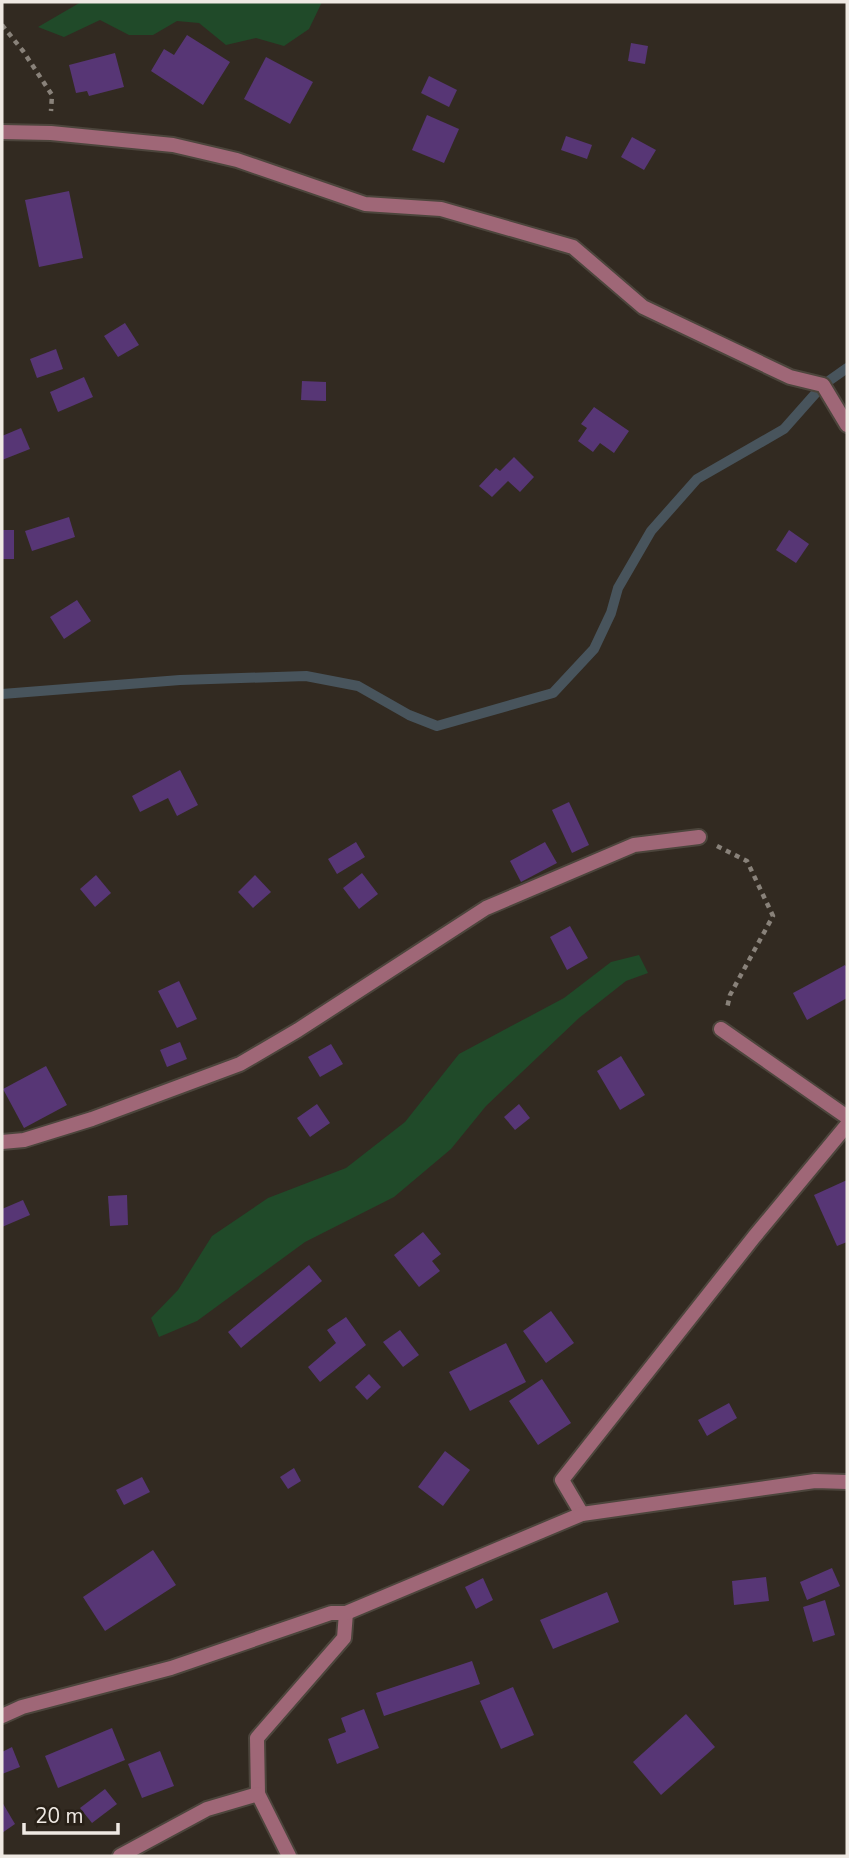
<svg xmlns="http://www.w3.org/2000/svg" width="849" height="1858" font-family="'Nunito Sans',sans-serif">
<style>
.green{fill:#204a29}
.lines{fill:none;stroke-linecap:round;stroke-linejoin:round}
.stream{stroke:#48545c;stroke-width:10}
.building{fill:#573675}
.lane-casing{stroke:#4c453c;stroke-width:18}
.street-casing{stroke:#4c453c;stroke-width:18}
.path{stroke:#89827a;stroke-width:4.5;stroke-dasharray:5 5;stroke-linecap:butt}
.lane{stroke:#9f6777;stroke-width:14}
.street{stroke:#9f6777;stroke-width:14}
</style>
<rect width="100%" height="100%" fill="#322a21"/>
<g class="green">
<polygon points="81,2 322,2 309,29 284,46 256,38 226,45 199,23 177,21 153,35 129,35 100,20 64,37 38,27"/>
<polygon points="639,955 648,973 626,981 579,1018 486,1106 451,1149 394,1197 305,1242 197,1321 159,1337 151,1318 178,1290 212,1236 268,1198 346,1168 405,1122 459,1054 564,998 611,962"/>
</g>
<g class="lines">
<polyline class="stream" points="2,694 180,680 306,676 358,686 409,715 437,726 553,693 594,649 611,613 618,588 651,531 697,479 784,429 823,385 847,368"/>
</g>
<g class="building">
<polygon points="187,35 230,62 203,105 151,71 164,49 174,55"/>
<polygon points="631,43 648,46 645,64 628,61"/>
<polygon points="115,53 124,87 89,96 87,91 76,93 69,65"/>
<polygon points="266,57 313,82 290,124 244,99"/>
<polygon points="429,76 457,90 449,107 421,93"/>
<polygon points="427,115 459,129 444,163 412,150"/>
<polygon points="566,136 592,145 587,159 561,150"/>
<polygon points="632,137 656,150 644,170 621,157"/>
<polygon points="69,191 83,258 39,267 25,200"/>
<polygon points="125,323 139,345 118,357 104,336"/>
<polygon points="56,349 63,369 37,378 30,359"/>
<polygon points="84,377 93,397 58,412 50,392"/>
<polygon points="302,381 326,382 326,401 301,400"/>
<polygon points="594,407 629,431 614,453 600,443 593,452 578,441 587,428 581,424"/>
<polygon points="21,428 30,449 2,460 2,436"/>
<polygon points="514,457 534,477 520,492 508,481 492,497 479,486 496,468 500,471"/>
<polygon points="69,517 75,537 32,551 25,531"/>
<rect x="2" y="530" width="12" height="29"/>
<polygon points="789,530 809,544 796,563 776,550"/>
<polygon points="77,600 91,621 64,639 50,617"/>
<polygon points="180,770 198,805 177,816 168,798 140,812 132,796"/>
<polygon points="569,802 589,845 572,853 552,810"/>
<polygon points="356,842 365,857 337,874 328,859"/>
<polygon points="545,842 557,863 521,882 510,861"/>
<polygon points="362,873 378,894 359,909 343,888"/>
<polygon points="96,875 111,893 95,907 80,889"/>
<polygon points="255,875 271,892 253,908 238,892"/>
<polygon points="570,926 588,958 567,970 550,937"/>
<polygon points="845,965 847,968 847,998 807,1020 793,993"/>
<polygon points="179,981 197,1019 177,1028 158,991"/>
<polygon points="180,1042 187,1059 167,1067 160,1050"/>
<polygon points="331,1044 343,1064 320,1077 308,1057"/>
<polygon points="621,1056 645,1095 620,1110 597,1071"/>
<polygon points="46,1066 67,1105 24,1128 3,1089"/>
<polygon points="317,1104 330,1123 310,1137 297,1118"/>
<polygon points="519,1104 530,1118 515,1130 504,1117"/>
<polygon points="847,1180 847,1242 837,1246 814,1195"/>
<polygon points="127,1195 128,1225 110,1226 108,1196"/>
<polygon points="23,1200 30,1215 2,1227 2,1209"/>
<polygon points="423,1232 441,1254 432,1261 440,1271 419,1287 394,1255"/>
<polygon points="309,1265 322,1281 241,1348 228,1332"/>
<polygon points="551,1311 574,1343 546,1363 523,1331"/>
<polygon points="346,1317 366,1345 320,1382 308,1367 336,1343 327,1330"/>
<polygon points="400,1330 419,1355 403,1367 383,1342"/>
<polygon points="506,1343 526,1382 470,1411 449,1372"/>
<polygon points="369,1374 381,1387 367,1400 355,1387"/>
<polygon points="542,1379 571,1423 538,1445 509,1401"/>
<polygon points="729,1403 737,1418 707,1436 698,1420"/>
<polygon points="445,1451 470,1470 443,1506 418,1487"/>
<polygon points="294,1468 301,1481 288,1489 280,1477"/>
<polygon points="142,1477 150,1492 124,1505 116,1490"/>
<polygon points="153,1550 176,1585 105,1631 83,1597"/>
<polygon points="832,1568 840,1586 807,1600 800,1582"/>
<polygon points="766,1577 769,1601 734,1605 732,1581"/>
<polygon points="483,1578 493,1600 476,1609 465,1587"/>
<polygon points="607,1592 619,1622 553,1649 540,1620"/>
<polygon points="825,1600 835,1635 813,1642 803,1607"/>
<polygon points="472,1661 480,1684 384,1716 376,1693"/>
<polygon points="513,1687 534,1735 501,1749 480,1701"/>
<polygon points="364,1709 379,1748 337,1764 328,1739 346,1732 341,1718"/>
<polygon points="686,1714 715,1747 661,1795 633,1762"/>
<polygon points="112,1728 125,1760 58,1788 45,1756"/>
<polygon points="12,1747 20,1767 2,1774 2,1752"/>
<polygon points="160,1751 174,1786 142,1798 128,1764"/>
<polygon points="105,1789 117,1804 92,1823 80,1808"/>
<polygon points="2,1802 15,1824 2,1833"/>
</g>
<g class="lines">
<g class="lane-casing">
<g id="lane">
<polyline points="2,1142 24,1140 92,1119 240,1064 298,1030 486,908 634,845 699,837"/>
<polyline points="289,1856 258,1794 257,1738 344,1638 346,1613"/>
</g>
</g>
<g class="street-casing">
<g id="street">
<polyline points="2,132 51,133 173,145 237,160 365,204 441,209 573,247 643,307 790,377 823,385 847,425"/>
<polyline points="721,1029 847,1117"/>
<polyline points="582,1514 562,1480 754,1237 847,1125"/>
<polyline points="2,1716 22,1707 171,1668 331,1613 346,1613 582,1514 815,1481 847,1482"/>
<polyline points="120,1856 207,1809 258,1794"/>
</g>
</g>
<g class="path">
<polyline points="2,25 23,51 52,95 51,111"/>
<polyline points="717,846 747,861 773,916 730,995 727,1008"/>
</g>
<use href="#lane" class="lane"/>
<use href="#street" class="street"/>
</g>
<rect width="849" height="1858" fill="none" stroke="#efe9e3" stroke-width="7"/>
<path d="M24 1823v10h94v-10" fill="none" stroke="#efe9e3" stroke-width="3.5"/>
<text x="35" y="1823" font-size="21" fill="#efe9e3" stroke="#282017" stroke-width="5" paint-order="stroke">20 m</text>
</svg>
